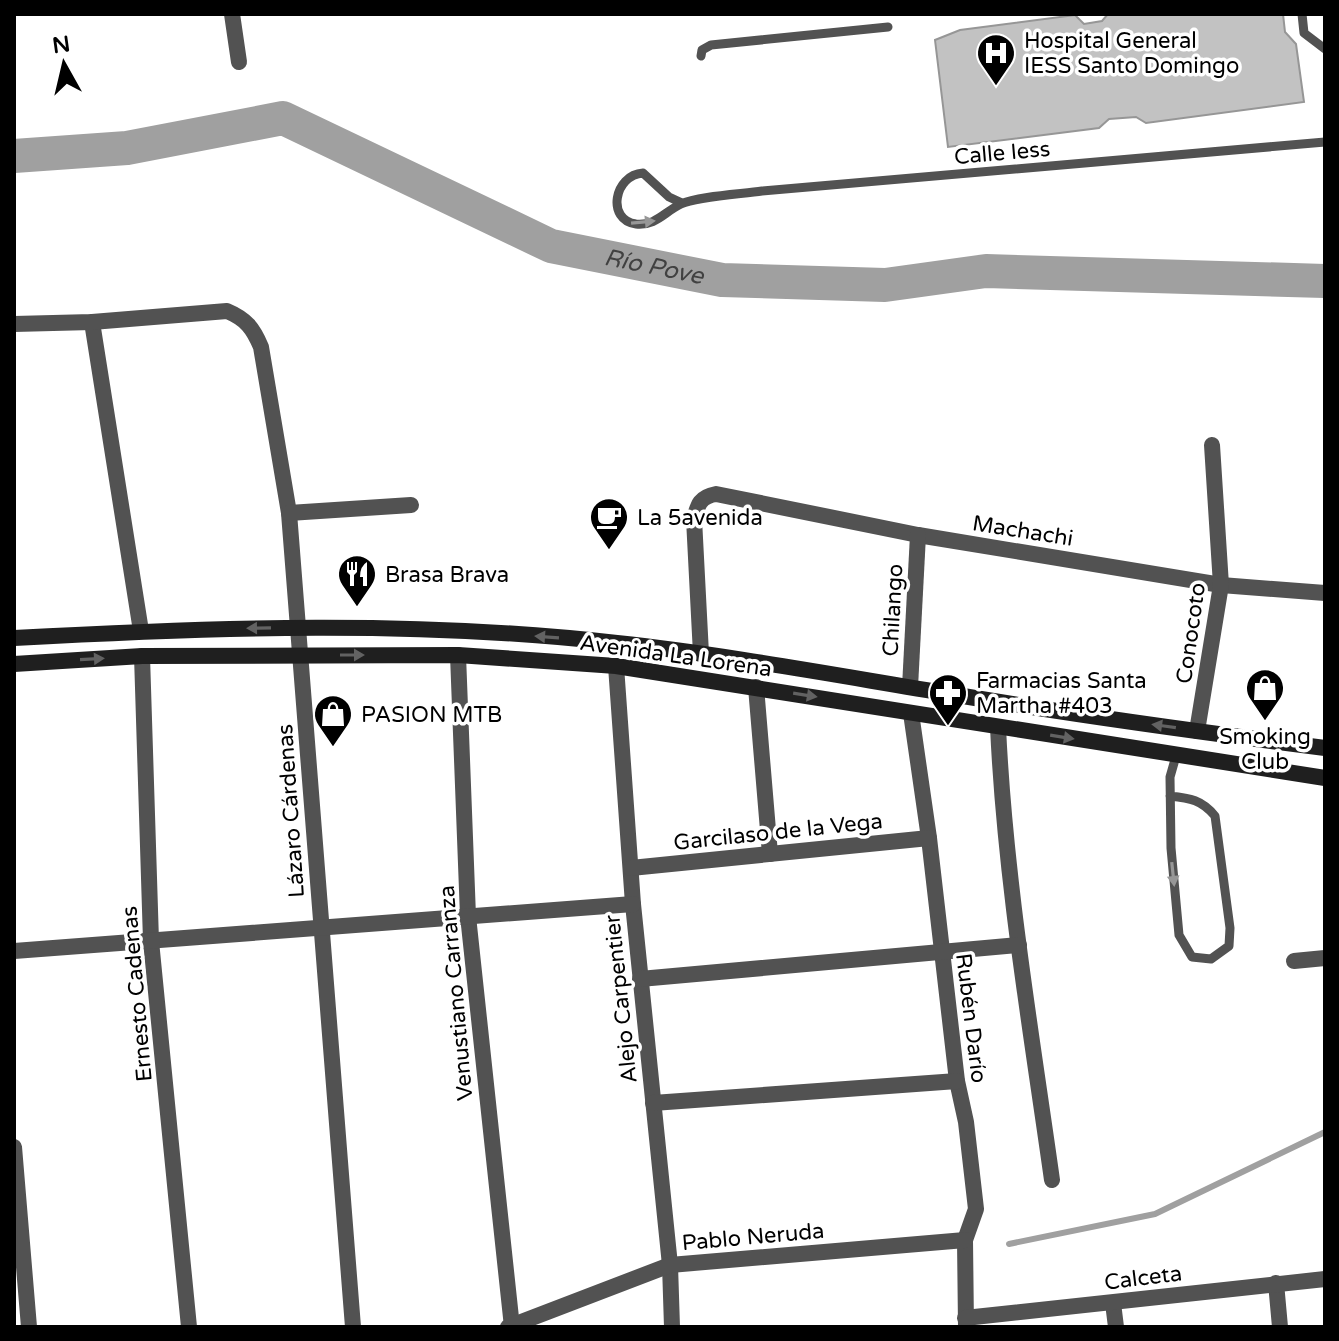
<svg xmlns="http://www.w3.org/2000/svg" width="1339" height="1341" font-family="'Varela Round',sans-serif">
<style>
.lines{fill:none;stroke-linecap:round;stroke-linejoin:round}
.stream{stroke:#a0a0a0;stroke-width:6}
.river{stroke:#a0a0a0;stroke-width:34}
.building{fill:#c2c2c2;stroke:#969696;stroke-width:2}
.service{stroke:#525252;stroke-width:9}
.minor{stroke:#525252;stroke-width:16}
.secondary{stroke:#1f1f1f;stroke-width:16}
.oneway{fill:#979797}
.oneway2{fill:#626262}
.labels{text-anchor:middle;stroke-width:7;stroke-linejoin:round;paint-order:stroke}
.poi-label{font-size:22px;fill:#000;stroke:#fff;text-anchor:start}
.street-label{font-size:22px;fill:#000;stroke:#fff}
.water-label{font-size:24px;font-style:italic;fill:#414141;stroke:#fff}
</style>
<rect width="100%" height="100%" fill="#fff"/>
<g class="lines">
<polyline class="stream" points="1009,1244 1155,1214 1325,1132"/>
<path class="river" id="s1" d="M14,156l113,-8 156,-30 268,128 171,34 163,5 101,-14 339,10"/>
</g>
<polygon class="building" points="1108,14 1283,14 1285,32 1296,44 1304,102 1146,123 1136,117 1109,119 1099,128 948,147 935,40 960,30 1075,15 1084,24 1102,21"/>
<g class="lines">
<g class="service">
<polyline points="1302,14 1304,33 1325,49"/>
<polyline points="701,56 702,50 711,45 888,27"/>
<path d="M682,203l-13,-6 -26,-24c-29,2 -37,47 -7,51 20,2 28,-12 45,-20 17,-8 61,-10 81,-13l563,-49"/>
<path d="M1170,796c20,2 32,4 45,20l15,112 -1,18 -18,13 -19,-2 -13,-22 -8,-87 -1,-71 6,-21"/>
</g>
<g class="minor">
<polyline points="232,14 239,62"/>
<polyline points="92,322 141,631"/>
<path d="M14,324l78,-2 135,-11c19,8 26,17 34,36l28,166 64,814"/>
<polyline points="289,513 411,505"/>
<path d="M701,654l-7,-135c4,-15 6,-22 22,-25l202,41 303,50 104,8"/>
<polyline points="458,655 468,916 512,1327"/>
<polyline points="142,656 151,941 189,1327"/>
<polyline points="616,666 633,904 670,1265 672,1327"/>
<polyline points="756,687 770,854"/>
<polyline points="910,687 918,535"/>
<polyline points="911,713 929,838 957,1081 966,1122 976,1209 965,1240 966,1327"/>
<path d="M998,727c7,152 33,303 54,453"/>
<polyline points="1197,731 1221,585 1212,445"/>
<polyline points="631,868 929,838"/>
<polyline points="14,951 633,904"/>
<polyline points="1294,961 1325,958"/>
<polyline points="640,979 1019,945"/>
<polyline points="653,1103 957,1081"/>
<polyline points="14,1147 29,1327"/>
<polyline points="1276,1283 1280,1327"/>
<polyline points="1113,1303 1116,1327"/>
<polyline points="965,1318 1325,1279"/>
<polyline points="508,1327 670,1265 965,1240"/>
</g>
<g class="secondary">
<path d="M14,638c200,-11 403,-18 603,5 111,12 223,33 334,51 124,21 249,38 374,54"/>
<polyline points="14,664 142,656 458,655 616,666 1325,778"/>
</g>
</g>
<defs><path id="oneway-solid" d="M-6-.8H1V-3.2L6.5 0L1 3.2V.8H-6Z" transform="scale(2)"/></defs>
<g class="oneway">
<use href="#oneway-solid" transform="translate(643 222) rotate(-5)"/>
<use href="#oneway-solid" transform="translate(1173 874) rotate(84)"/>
</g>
<g class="oneway2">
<use href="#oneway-solid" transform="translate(259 628) rotate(179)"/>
<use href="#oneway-solid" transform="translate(547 637) rotate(-176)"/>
<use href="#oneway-solid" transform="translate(352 655)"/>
<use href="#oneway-solid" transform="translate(92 659) rotate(-3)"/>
<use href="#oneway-solid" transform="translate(805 695) rotate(9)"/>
<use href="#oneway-solid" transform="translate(1164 726) rotate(-172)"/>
<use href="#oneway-solid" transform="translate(1062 737) rotate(9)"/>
</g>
<defs>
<g id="hospital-pin" transform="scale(2)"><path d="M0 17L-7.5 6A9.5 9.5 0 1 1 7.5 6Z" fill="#000" stroke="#fff"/><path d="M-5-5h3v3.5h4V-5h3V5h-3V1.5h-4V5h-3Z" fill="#fff"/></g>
<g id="cafe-pin" transform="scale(2)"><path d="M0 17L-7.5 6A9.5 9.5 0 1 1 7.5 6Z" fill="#000" stroke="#fff"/><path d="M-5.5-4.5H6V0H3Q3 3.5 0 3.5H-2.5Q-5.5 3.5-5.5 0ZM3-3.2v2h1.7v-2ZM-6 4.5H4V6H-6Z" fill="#fff"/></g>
<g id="restaurant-pin" transform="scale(2)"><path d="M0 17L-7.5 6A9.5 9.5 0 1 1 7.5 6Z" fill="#000" stroke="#fff"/><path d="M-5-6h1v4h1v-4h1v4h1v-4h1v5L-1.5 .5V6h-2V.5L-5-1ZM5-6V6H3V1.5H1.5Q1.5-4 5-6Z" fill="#fff"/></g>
<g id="shop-pin" transform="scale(2)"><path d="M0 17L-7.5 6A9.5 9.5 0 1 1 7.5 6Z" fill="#000" stroke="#fff"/><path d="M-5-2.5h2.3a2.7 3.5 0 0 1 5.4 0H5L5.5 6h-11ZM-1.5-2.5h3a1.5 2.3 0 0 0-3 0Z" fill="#fff"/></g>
<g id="pharmacy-pin" transform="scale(2)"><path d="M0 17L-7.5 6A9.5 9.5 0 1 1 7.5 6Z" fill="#000" stroke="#fff"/><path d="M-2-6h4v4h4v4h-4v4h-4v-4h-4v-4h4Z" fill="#fff"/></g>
</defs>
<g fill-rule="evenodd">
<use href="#hospital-pin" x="996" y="53"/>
<use href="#cafe-pin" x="609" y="517"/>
<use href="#restaurant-pin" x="357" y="574"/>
<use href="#shop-pin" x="1265" y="688"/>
<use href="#pharmacy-pin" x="948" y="693"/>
<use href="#shop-pin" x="333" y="714"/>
</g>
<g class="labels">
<g class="poi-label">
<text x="1024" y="48">Hospital General<tspan x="1024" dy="25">IESS Santo Domingo</tspan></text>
<text x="637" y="525">La 5avenida</text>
<text x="385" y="582">Brasa Brava</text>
<text x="976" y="688">Farmacias Santa<tspan x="976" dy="25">Martha #403</tspan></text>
<text x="361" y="722">PASION MTB</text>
<text x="1265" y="744" text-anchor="middle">Smoking<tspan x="1265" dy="25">Club</tspan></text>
</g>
<g class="street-label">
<text transform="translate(1002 152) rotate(-5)" y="8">Calle Iess</text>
<text transform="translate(1023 530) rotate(9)" y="8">Machachi</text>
<text transform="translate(892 610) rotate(-87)" y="8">Chilango</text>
<text transform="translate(1190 633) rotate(-82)" y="8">Conocoto</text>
<text transform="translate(676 655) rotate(8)" y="8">Avenida La Lorena</text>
<text transform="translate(290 811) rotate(-94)" y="8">Lázaro Cárdenas</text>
<text transform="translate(778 831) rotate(-6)" y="8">Garcilaso de la Vega</text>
<text transform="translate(455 993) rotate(-95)" y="8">Venustiano Carranza</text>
<text transform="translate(136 994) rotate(-95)" y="8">Ernesto Cadenas</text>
<text transform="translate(620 999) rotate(-96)" y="8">Alejo Carpentier</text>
<text transform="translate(972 1018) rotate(83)" y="8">Rubén Darío</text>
<text transform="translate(753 1236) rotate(-5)" y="8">Pablo Neruda</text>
<text transform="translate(1143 1277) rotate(-7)" y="8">Calceta</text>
</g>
<g class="water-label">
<text dy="8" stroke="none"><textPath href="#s1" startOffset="674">Río Pove</textPath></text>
</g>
</g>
<rect width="1339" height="1341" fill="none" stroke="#000000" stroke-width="32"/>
<g transform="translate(64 64) rotate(352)" stroke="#ffffff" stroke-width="6" paint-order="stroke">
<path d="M0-6L14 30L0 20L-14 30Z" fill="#000000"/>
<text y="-12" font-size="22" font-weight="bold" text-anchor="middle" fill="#000000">N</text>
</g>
</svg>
